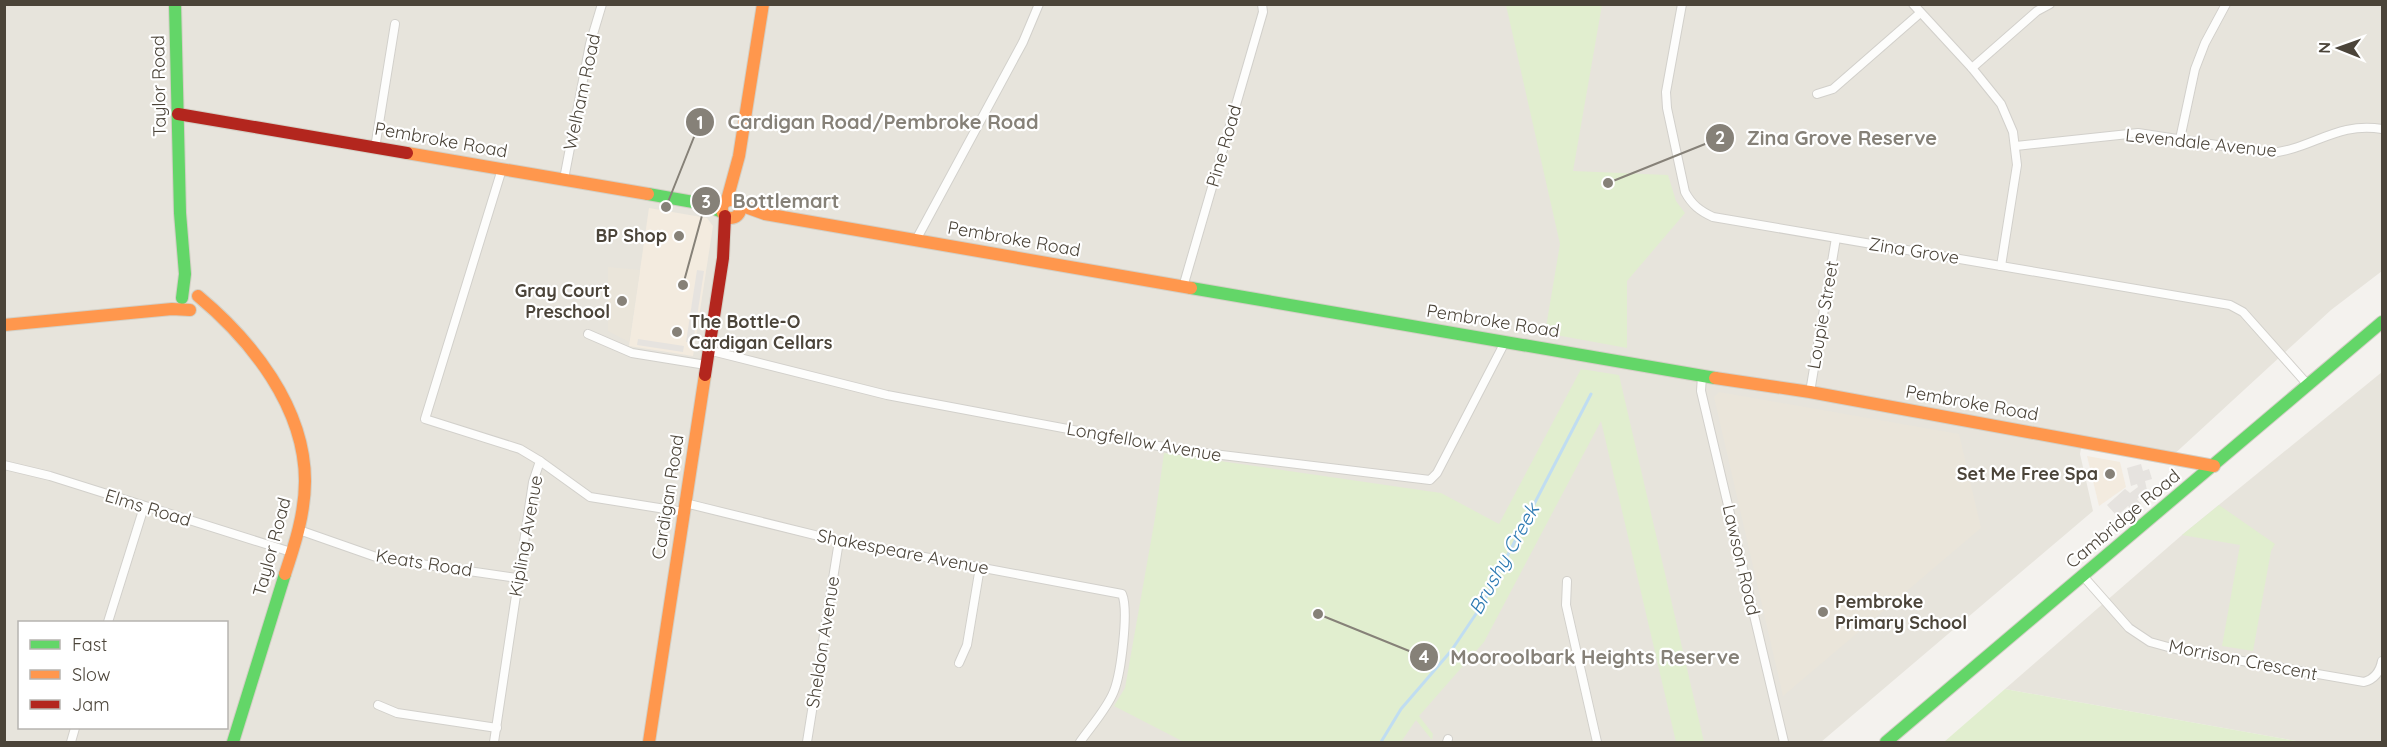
<svg xmlns="http://www.w3.org/2000/svg" width="2387" height="747" font-family="Quicksand,sans-serif">
<style>
.residential{fill:#e7e4dc;fill-rule:evenodd}
.commercial{fill:#f3ebdf}
.education{fill:#eae5da}
.green{fill:#e1eecf}
.parking{fill:#e6e3df}
.lines{fill:none;stroke-linecap:round;stroke-linejoin:round}
.stream{stroke:#c0ddf1;stroke-width:3}
.street-casing{stroke:#d2d0cb;stroke-width:10}
.fast-casing{stroke:#d3cfc5;stroke-width:14}
.slow-casing{stroke:#d3cfc5;stroke-width:14}
.jam-casing{stroke:#d3cfc5;stroke-width:14}
.street{stroke:#fdfdfc;stroke-width:8}
.fast{stroke:#63d668;stroke-width:12}
.slow{stroke:#ff974d;stroke-width:12}
.jam{stroke:#b3261e;stroke-width:12}
.poi-dot{fill:#868178;stroke:#fff;stroke-width:2}
.labels{text-anchor:middle;stroke-width:4.5;stroke-linejoin:round;paint-order:stroke}
.street-label{font-size:18px;fill:#4b4439;stroke:#fff}
.poi-label{font-size:18px;font-weight:bold;fill:#4b4439;stroke:#fff;text-anchor:end}
.water-label{font-size:20px;font-style:italic;fill:#2e7ab2;stroke:#fff}
.leader{fill:none;stroke:#868178;stroke-width:2}
.callout-dot{fill:#868178;stroke:#fff;stroke-width:2}
.mark-label{font-size:18px;text-anchor:middle;font-weight:bold;fill:#fff}
.callout-label{font-size:20px;text-anchor:middle;font-weight:bold;fill:#868178;stroke:#fff;stroke-width:4.5;stroke-linejoin:round;paint-order:stroke}
</style>
<rect width="100%" height="100%" fill="#f4f2ee"/>
<g class="residential">
<path d="M4,5h2378v266l-51,39 -161,148 -88,-15 -2,11 13,57 -272,231h-1816zM20,622h206v106h-206z"/>
<polygon points="2382,372 2382,742 2302,742 2005,689 2182,535"/>
</g>
<g class="commercial">
<polygon points="649,208 707,218 713,226 693,356 629,346"/>
<polygon points="2087,456 2120,462 2126,487 2099,506"/>
</g>
<g class="education">
<polygon points="608,267 640,270 629,342 608,331"/>
<polygon points="1719,392 1959,434 1981,528 1783,696 1714,397"/>
</g>
<g class="green">
<polygon points="1506,5 1602,5 1573,171 1668,175 1676,201 1685,213 1627,281 1627,348 1545,333 1560,244"/>
<polygon points="1581,369 1619,375 1704,742 1676,742 1601,421 1484,642 1419,716 1433,734 1432,740 1416,720 1401,742 1184,742 1114,706 1125,688 1155,518 1164,453 1441,493 1499,524"/>
<polygon points="2219,505 2275,544 2271,551 2253,651 2222,646 2240,545 2182,535"/>
<polygon points="2005,689 2302,742 1944,742"/>
</g>
<g class="parking">
<polygon points="697,270 704,271 693,343 686,342"/>
<polygon points="638,339 684,346 683,352 637,345"/>
<polygon points="2141,464 2143,471 2149,469 2152,479 2145,481 2147,490 2137,499 2141,504 2133,511 2128,506 2117,516 2107,505 2125,489 2130,493 2138,487 2137,484 2131,486 2127,468"/>
</g>
<g class="lines">
<polyline class="stream" points="1381,742 1401,709 1451,651 1482,605 1591,394"/>
<g class="street-casing">
<g id="street">
<path d="M1682,4l-16,88 1,16 18,84c7,13 15,19 28,25l517,88 13,7 65,73"/>
<polyline points="1913,4 1972,68 2001,104 2013,132 2017,165 2001,266"/>
<polyline points="1972,68 2037,11 2050,4"/>
<polyline points="1817,94 1833,89 1919,14"/>
<polyline points="2180,139 2195,69 2205,43 2226,4"/>
<path d="M2016,146l122,-13 131,20c42,-3 68,-32 113,-24"/>
<polyline points="375,148 395,24"/>
<polyline points="564,179 590,44 602,4"/>
<polyline points="916,240 1023,42 1039,4"/>
<polyline points="1183,287 1263,12 1262,4"/>
<polyline points="588,334 632,353 706,365"/>
<polyline points="708,350 887,395 1180,450 1430,480 1437,473 1505,342"/>
<polyline points="1702,376 1701,391 1784,742"/>
<polyline points="1810,392 1836,238"/>
<polyline points="540,461 590,497 684,512"/>
<polyline points="4,465 50,476 291,552"/>
<path d="M685,503l154,38 283,53c7,16 -1,79 -8,97 -7,18 -23,35 -34,51"/>
<polyline points="299,530 379,558 517,578"/>
<path d="M2083,576l46,52 21,14 29,8 185,32c11,-3 16,-10 18,-21"/>
<polyline points="1567,581 1566,605 1597,742"/>
<polyline points="108,622 144,507"/>
<polyline points="959,663 967,645 980,567"/>
<polyline points="378,705 397,713 497,728"/>
<polyline points="71,742 75,728"/>
<polyline points="494,742 533,482 540,461 520,449 425,419 502,169"/>
<polyline points="807,742 839,541"/>
<polyline points="1447,742 1448,739"/>
</g>
</g>
<g class="fast-casing">
<g id="fast">
<polyline points="175,4 180,213 185,274 182,298"/>
<polyline points="648,194 699,203 722,212"/>
<polyline points="1191,288 1715,378"/>
<polyline points="233,742 285,574"/>
<polyline points="1886,742 2382,322"/>
</g>
</g>
<g class="slow-casing">
<g id="slow">
<polyline points="407,153 648,194"/>
<circle cx="731" cy="209" r="9"/>
<polyline points="727,200 739,156 763,4"/>
<polyline points="740,205 765,214 1191,288"/>
<path d="M198,296c53,44 107,111 107,185 0,32 -10,63 -20,93"/>
<polyline points="4,325 172,309 190,310"/>
<polyline points="1715,378 1810,392 2214,466"/>
<polyline points="649,742 705,375"/>
</g>
</g>
<g class="jam-casing">
<g id="jam">
<polyline points="178,114 407,153"/>
<polyline points="705,375 723,258 725,216"/>
</g>
</g>
<use href="#street" class="street"/>
<use href="#fast" class="fast"/>
<use href="#slow" class="slow"/>
<use href="#jam" class="jam"/>
</g>
<g class="poi-dot">
<circle cx="679" cy="236" r="6"/>
<circle cx="622" cy="301" r="6"/>
<circle cx="677" cy="332" r="6"/>
<circle cx="2110" cy="474" r="6"/>
<circle cx="1823" cy="612" r="6"/>
</g>
<g class="labels">
<g class="street-label">
<text transform="translate(159 86) rotate(-91)" y="6">Taylor Road</text>
<text transform="translate(582 92) rotate(-78)" y="6">Welham Road</text>
<text transform="translate(441 140) rotate(10)" y="6">Pembroke Road</text>
<text transform="translate(2201 143) rotate(6)" y="6">Levendale Avenue</text>
<text transform="translate(1224 146) rotate(-74)" y="6">Pine Road</text>
<text transform="translate(1014 239) rotate(10)" y="6">Pembroke Road</text>
<text transform="translate(1914 251) rotate(9)" y="6">Zina Grove</text>
<text transform="translate(1823 315) rotate(-80)" y="6">Loupie Street</text>
<text transform="translate(1493 321) rotate(9)" y="6">Pembroke Road</text>
<text transform="translate(1972 403) rotate(10)" y="6">Pembroke Road</text>
<text transform="translate(1144 442) rotate(10)" y="6">Longfellow Avenue</text>
<text transform="translate(668 497) rotate(-81)" y="6">Cardigan Road</text>
<text transform="translate(148 508) rotate(17)" y="6">Elms Road</text>
<text transform="translate(2123 519) rotate(-40)" y="6">Cambridge Road</text>
<text transform="translate(526 536) rotate(-80)" y="6">Kipling Avenue</text>
<text transform="translate(272 547) rotate(-75)" y="6">Taylor Road</text>
<text transform="translate(903 552) rotate(11)" y="6">Shakespeare Avenue</text>
<text transform="translate(1741 560) rotate(77)" y="6">Lawson Road</text>
<text transform="translate(424 563) rotate(9)" y="6">Keats Road</text>
<text transform="translate(823 642) rotate(-81)" y="6">Sheldon Avenue</text>
<text transform="translate(2243 660) rotate(11)" y="6">Morrison Crescent</text>
</g>
<g class="poi-label">
<text x="667" y="242">BP Shop</text>
<text x="610" y="297">Gray Court<tspan x="610" dy="21">Preschool</tspan></text>
<text x="689" y="328" text-anchor="start">The Bottle-O<tspan x="689" dy="21">Cardigan Cellars</tspan></text>
<text x="2098" y="480">Set Me Free Spa</text>
<text x="1835" y="608" text-anchor="start">Pembroke<tspan x="1835" dy="21">Primary School</tspan></text>
</g>
<g class="water-label">
<text transform="translate(1504 559) rotate(-61)" y="7">Brushy Creek</text>
</g>
</g>
<path class="leader" d="M666 207L700 122M1608 183L1720 138M683 285L706 201M1318 614L1424 657"/>
<g class="callout-dot">
<circle cx="666" cy="207" r="6"/>
<circle cx="1608" cy="183" r="6"/>
<circle cx="683" cy="285" r="6"/>
<circle cx="1318" cy="614" r="6"/>
<circle cx="700" cy="122" r="15"/>
<circle cx="1720" cy="138" r="15"/>
<circle cx="706" cy="201" r="15"/>
<circle cx="1424" cy="657" r="15"/>
</g>
<g class="mark-label">
<text x="700" y="129">1</text>
<text x="1720" y="144">2</text>
<text x="706" y="208">3</text>
<text x="1424" y="663">4</text>
</g>
<g class="callout-label">
<text x="883" y="129">Cardigan Road/Pembroke Road</text>
<text x="1842" y="145">Zina Grove Reserve</text>
<text x="786" y="208">Bottlemart</text>
<text x="1595" y="664">Mooroolbark Heights Reserve</text>
</g>
<rect width="2387" height="747" fill="none" stroke="#4b4439" stroke-width="12"/>
<rect x="18" y="621" width="210" height="108" fill="#ffffff" stroke="#b7b4b0" stroke-width="1.5"/>
<rect x="30" y="640" width="30" height="9" fill="#63d668" stroke="#b7b4b0" stroke-width="1.5"/>
<text x="72" y="651" font-size="18" fill="#4b4439">Fast</text>
<rect x="30" y="670" width="30" height="9" fill="#ff974d" stroke="#b7b4b0" stroke-width="1.5"/>
<text x="72" y="681" font-size="18" fill="#4b4439">Slow</text>
<rect x="30" y="700" width="30" height="9" fill="#b3261e" stroke="#b7b4b0" stroke-width="1.5"/>
<text x="72" y="711" font-size="18" fill="#4b4439">Jam</text>
<g transform="translate(2339 48) rotate(271)" stroke="#ffffff" stroke-width="4.5" paint-order="stroke">
<path d="M0-4.5L10 22L0 15L-10 22Z" fill="#4b4439"/>
<text y="-9" font-size="16" font-weight="bold" text-anchor="middle" fill="#4b4439">N</text>
</g>
</svg>
